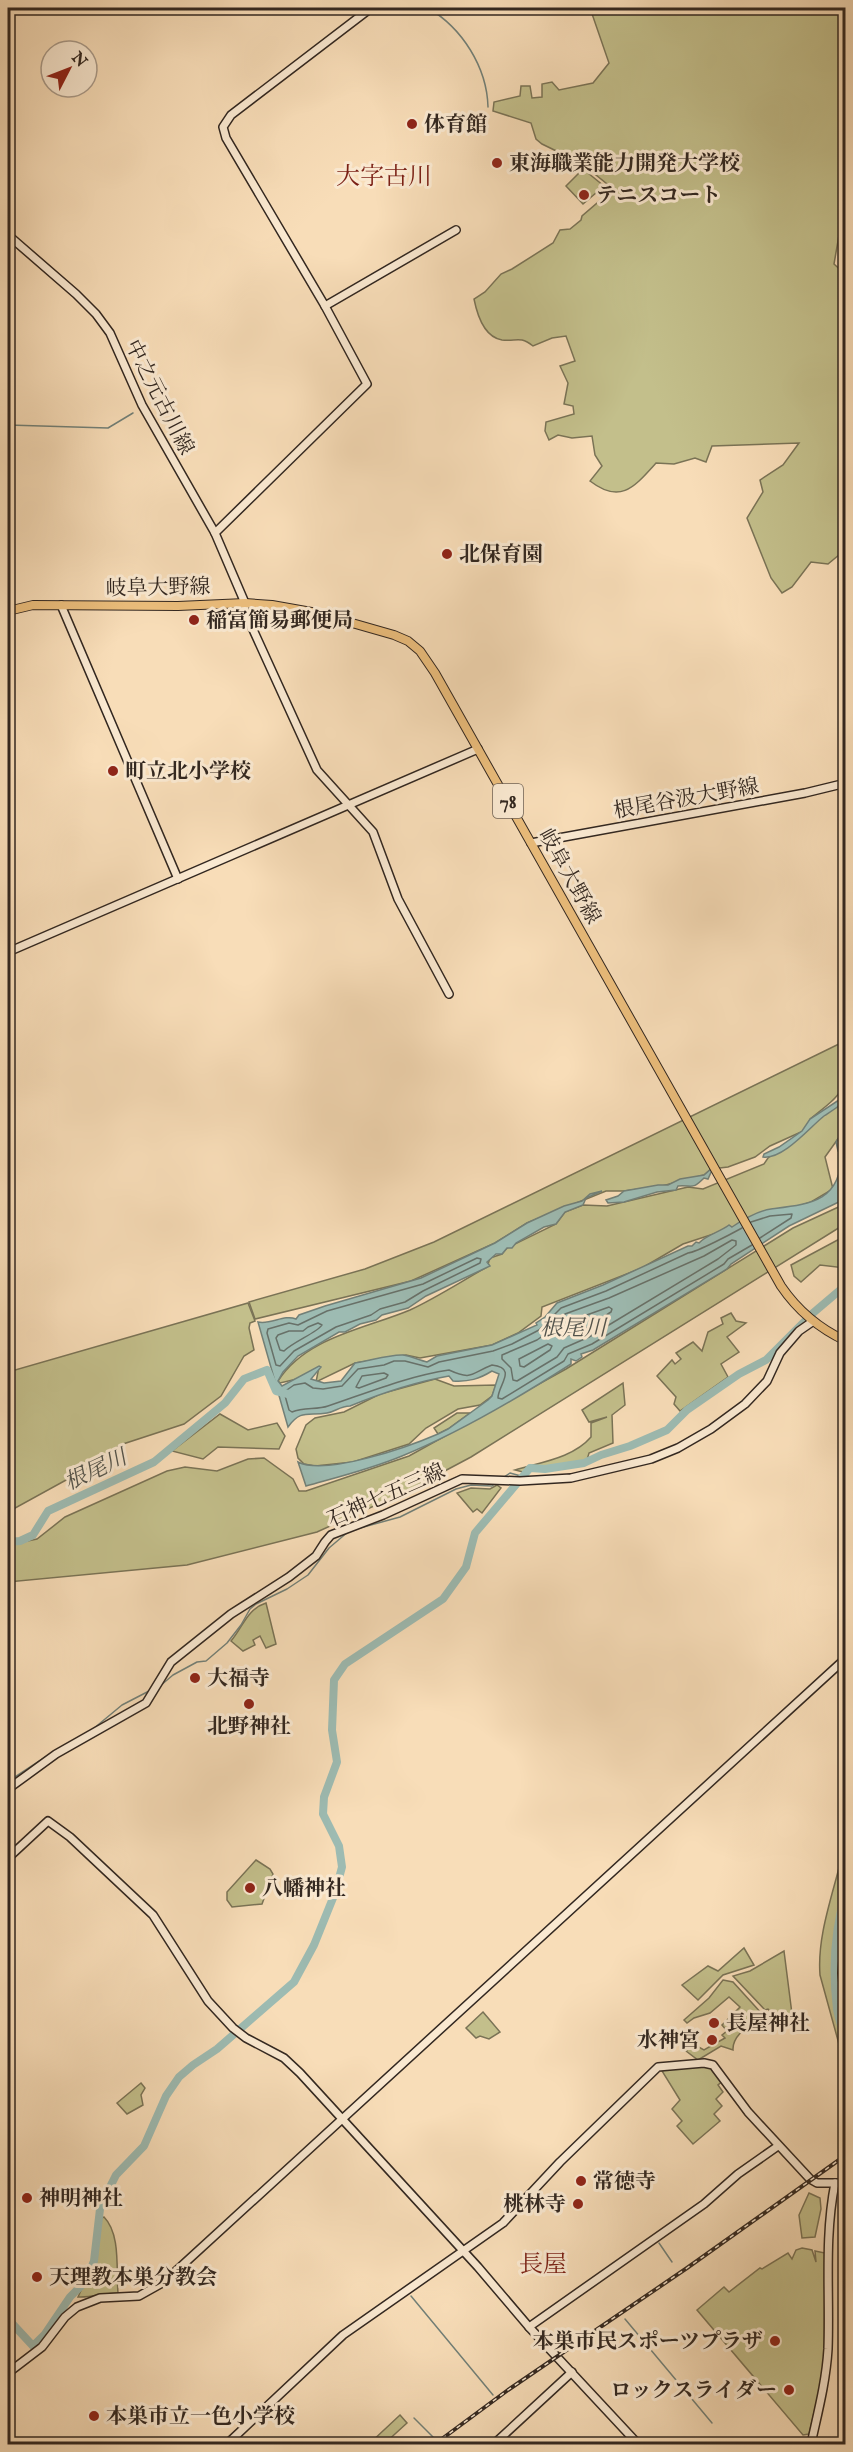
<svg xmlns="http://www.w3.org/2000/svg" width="853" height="2452" font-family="'IM FELL English','Noto Serif JP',serif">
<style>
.green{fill:#c3bf8b;stroke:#7a7356;stroke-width:1.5}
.water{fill:#9dbbb2;stroke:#728078;stroke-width:1.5}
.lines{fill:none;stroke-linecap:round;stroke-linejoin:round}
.shore{stroke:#687169;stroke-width:1.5}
.stream{stroke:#728078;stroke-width:1.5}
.river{stroke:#9dbbb2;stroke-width:8}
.secondary-casing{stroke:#322720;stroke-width:10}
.primary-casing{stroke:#322720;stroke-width:10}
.secondary{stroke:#fae9d1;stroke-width:7}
.primary{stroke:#ecbe7c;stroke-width:8}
.rail-casing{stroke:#322720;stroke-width:4}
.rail{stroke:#fae9d1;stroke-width:1.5;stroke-dasharray:4.5;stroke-linecap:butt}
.poi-dot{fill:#8f2418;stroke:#fae9d1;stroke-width:2}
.labels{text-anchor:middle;stroke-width:6;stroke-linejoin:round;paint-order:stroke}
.shield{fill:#fae9d1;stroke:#6e6155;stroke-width:1.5}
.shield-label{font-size:20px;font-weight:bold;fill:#322720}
.poi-label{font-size:21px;font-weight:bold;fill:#322720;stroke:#fae9d1;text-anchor:start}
.street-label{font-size:21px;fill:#322720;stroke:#fae9d1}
.water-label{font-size:22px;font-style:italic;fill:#52534c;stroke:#fae9d1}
.quarter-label{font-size:24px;fill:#7a1f14;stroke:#fae9d1}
</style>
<rect width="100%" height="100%" fill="#f8ddb8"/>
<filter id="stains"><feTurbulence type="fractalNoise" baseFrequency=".00333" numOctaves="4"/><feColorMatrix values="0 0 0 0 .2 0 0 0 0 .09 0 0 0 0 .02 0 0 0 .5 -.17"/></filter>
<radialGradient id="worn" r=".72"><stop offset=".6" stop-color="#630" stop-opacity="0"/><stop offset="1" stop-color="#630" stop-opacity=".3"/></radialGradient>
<g class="green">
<path d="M590,8h255l1,202 -3,2 -9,52 12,11 -1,275 -17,14 -17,-2 -19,25 -10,6 -11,-15 -24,-60 16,-26 -3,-12 23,-15 16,-22 -87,3 -6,16 -11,-4 -21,6 -18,-1c-21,23 -35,42 -66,18l12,-15 -7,-11 -3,-19 -20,2 -14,-3 -9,5 -4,-9 1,-9 28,-8 -1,-8 -9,-2 4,-21 -8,-17 15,-5 -9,-25 -14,2 -19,8c-14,-11 -17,-4 -31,-6 -18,-3 -25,-26 -28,-41l11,-7 16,-18 11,-5 41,-26 7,-13 10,-1 11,-9 1,-4 29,-25 1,-3 -31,-25 -39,-19 -6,-5 -5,-16 -38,-12 1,-9 26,-6 1,-10h9l2,12 10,-1v-13l10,-2 7,8 34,-7 16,-20z"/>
<polygon points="583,169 604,186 583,204 566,186"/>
<path d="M845,1041c0,49 5,47 -35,78l35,-20v30l-20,28 8,32 -22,13 -128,42 -41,24 -100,39 -1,9 -23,17 -26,12 -72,13 -14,-3 -51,8 -39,19 3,-15 -22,12 -17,4 -2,-2c28,-44 87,-52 132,-71 26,-12 52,-29 77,-43l3,-9 12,-4 5,-6 49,-24 9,-12 18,-7 24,1 81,-19 15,2 61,-25 4,-6 33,-26 -31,14 -15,11 -27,10 -17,2 -7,6 -42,11 -38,5h-18l-79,32 -32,20 -84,38 -156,38 -6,-17 116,-33 69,-27z"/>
<polygon points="845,1204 845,1224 471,1457 409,1490 317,1532 187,1565 8,1582 8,1545 37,1539 65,1517 167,1471 185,1467 217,1471 248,1459 264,1458 293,1479 299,1491 306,1491 409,1456 566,1369 793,1228"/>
<polygon points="845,1236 845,1268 820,1265 801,1282 794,1276 791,1265"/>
<polygon points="248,1303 255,1321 250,1323 249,1328 254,1350 244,1356 221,1396 184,1424 120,1445 97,1463 8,1512 8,1372"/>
<polygon points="731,1313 736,1321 746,1323 727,1337 739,1352 721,1364 728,1377 680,1411 674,1404 676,1397 657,1376 672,1360 675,1364 681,1359 676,1353 693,1342 702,1351 708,1332 723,1324 721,1318"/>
<polygon points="435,1379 454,1386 496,1385 492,1396 480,1405 458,1409 426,1428 409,1444 353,1462 315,1466 304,1464 298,1458 296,1449 306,1425 315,1418 344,1412 380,1394"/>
<path d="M623,1383l2,22 -13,10 1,28 -24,10 -2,7 -64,12 -8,-2c26,-8 58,-12 76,-33v-14l16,-6 -18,5 -7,-12z"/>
<polygon points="457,1413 470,1413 448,1429 438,1434 434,1428"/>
<polygon points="220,1414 248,1430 277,1423 285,1436 279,1449 218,1447 203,1459 172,1451"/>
<polygon points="497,1485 501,1488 482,1513 477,1509 473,1512 457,1493 471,1488 490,1489"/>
<path d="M266,1603l10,41 -10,4 -6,-12 -7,4 2,5 -12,6 -12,-10c12,-14 16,-32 35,-38z"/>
<polygon points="256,1860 270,1869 273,1874 262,1904 232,1907 227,1900 227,1892"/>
<path d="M841,1860l5,3 -1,56 -5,48v37l5,24v38l-25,-91c-3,-38 12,-78 21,-115z"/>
<polygon points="744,1948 754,1965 723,1975 698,2000 682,1985 708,1966 718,1971"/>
<polygon points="784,1951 792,2014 781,2023 768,2009 765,2010 733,1976 750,1971"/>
<path d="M723,1980l10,2 30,33c-11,9 -31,19 -30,35l-12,-4 -23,14 -12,-9 7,-7 11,6 21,-12 -3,-3 5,-4 -5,-6 18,-18 -11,-10 -19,16 -16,5 -7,5 -3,-3 25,-22z"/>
<polygon points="483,2012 500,2032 489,2039 480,2036 476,2038 466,2028"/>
<polygon points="709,2066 724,2080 718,2085 723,2092 716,2099 722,2106 714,2114 720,2121 693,2144 677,2126 682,2121 672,2109 680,2100 662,2071 673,2067"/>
<polygon points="141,2083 145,2088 141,2095 143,2105 127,2114 117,2103"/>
<polygon points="809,2193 820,2198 821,2209 815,2237 802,2238 799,2215"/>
<path d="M104,2217c17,17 12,54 14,76 -13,0 -28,5 -40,4l18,-39 1,-28 4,-11z"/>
<polygon points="802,2248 812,2250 816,2262 815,2251 825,2253 824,2371 809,2434 803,2435 697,2310 724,2287 729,2292 760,2268 762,2269 788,2253 792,2259 796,2250"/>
<polygon points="400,2415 407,2423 384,2444 369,2444"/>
</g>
<g class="water">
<path d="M845,1096v4l-5,5c-5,4 -10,7 -16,11 -14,11 -41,44 -61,41l1,-3 15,-7 23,-16 8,-12z"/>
<path d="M845,1128l1,65 -4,5 3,-1v2l-56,27 -58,38 -4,5 -134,81 -12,4 1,3 -6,4 -5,-2v5c-53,34 -110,68 -169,92 -31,13 -64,21 -96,30l-8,-24c28,14 110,-15 140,-28l10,-5 40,-29 4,-4 7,-22 -7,-3c-13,8 -23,11 -39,10l-4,-5c-34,6 -67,17 -99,30 -10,0 -15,6 -23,7 -19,3 -26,-4 -39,14l-30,-105c13,3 26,-8 38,-3l3,-4 26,-9 96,-28 74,-35 32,-20 37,-17 18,-5 8,-7 12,-3 -16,7 -3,7 -18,7 -9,12 -12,3 -28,16 -4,5h-5l-5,6h-6l-9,8 3,4 -64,30 -18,12 -26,7 -6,5 -16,4 -15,8h-6l-41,24 -15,16 -5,9 4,5 37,-20 2,1 -10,12 13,4 17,-2 14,-18c14,-2 36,-9 48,-8 8,1 16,5 24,7l10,-6 55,-11 45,-20 -1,-2 9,-6 12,-14 46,-18 85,-39h4l4,-4 3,1c7,-8 21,-11 30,-18l3,2c12,-8 25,-16 39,-18 40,-5 69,-7 71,-55l-4,-3 -2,-9z"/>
<path d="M711,1169l1,1 -4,9 -4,-1c-12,12 -10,7 -26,8l-2,4 -19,2 -33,10 -16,1 -2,-3 12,-4 6,-5 34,-6h10l12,-6 24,-4z"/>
</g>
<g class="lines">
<g class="shore">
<polyline points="751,1222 770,1216 792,1214 791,1218 760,1238"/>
<path d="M742,1228c-9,5 -45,24 -54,25l-82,38 -45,17 -22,22 -27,14 -19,7 -54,11 -11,5 -23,-6h-11l-10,4 -26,4 -16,17 -19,3 -10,-1 -8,-5 -11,2 -10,7 5,18 3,2c12,-5 25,-2 36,-6 39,-13 80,-30 121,-36 24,11 22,3 43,-5 26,3 6,20 6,33l4,1 62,-38 4,-7 24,-10 132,-80 4,-5 24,-14"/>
<polygon points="732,1240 736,1241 736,1245 718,1259 589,1337 564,1348 557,1357 517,1381 513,1380 511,1368 502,1359 502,1355 537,1340 555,1327 565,1314 609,1298 704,1256"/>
<polygon points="477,1258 481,1259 480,1263 423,1291 405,1302 380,1309 371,1315 336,1327 294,1351 280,1366 276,1365 267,1333 268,1329 289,1323 298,1325 327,1311 423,1284"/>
<path d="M609,1307l3,2 -1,3c-11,7 -39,27 -50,24l9,-15z"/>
<path d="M318,1323l4,2c-4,7 -29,17 -38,26l-4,-1 -4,-12 2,-3 11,-4h14l5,-4z"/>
<polygon points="548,1344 552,1346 550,1350 524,1367 520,1366 519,1359"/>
<polygon points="384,1373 388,1375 386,1378 359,1388 356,1387 362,1376"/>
</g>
<g class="stream">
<path d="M428,8c34,20 59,59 60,99"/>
<polyline points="8,425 108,428 133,413"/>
<polyline points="504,1477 510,1473 521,1476"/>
<polyline points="160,1686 173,1675 197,1662 206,1661 227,1643 241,1625 250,1609 256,1604 287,1589 308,1575 329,1548 349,1531 400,1517 456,1489 471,1485 492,1486 495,1484"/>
<polyline points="93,1729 122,1705 151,1690"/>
<polyline points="15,1777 47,1756"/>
<polyline points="659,2243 672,2262"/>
<polyline points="507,2295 531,2323"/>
<polyline points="411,2296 493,2395"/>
<polyline points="625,2319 712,2423"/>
<polyline points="534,2327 559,2349"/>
<polyline points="414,2418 433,2437"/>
</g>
<g class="river">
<polyline points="8,1542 20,1541 33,1535 48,1511 154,1462 225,1403 244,1379 267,1370 276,1391 288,1394"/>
<path d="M846,1892c-12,39 -14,76 -9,117 2,12 7,24 9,37"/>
<polyline points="8,2319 33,2346 45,2334 70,2297 85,2282 94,2261 100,2209 112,2183 116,2175 144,2146 166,2096 179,2077 193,2065 217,2049 294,1982 314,1945 335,1893 342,1867 339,1846 323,1814 324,1797 337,1762 332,1730 334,1680 345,1664 443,1599 466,1567 475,1533 530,1468 545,1469 584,1463 601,1455 630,1446 667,1430 687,1410 739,1374 766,1360 813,1313 846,1285"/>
</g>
<g class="secondary-casing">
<g id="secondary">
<polyline points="8,235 76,294 96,314 110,333 142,405 215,533 245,603 245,612 317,770 373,832 398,899 449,994"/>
<polyline points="325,306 456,230"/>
<polyline points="215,533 367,384 325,306 226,138 223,127 231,115 371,8"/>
<polyline points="61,605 178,879"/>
<polyline points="531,843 805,793 846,783"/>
<polyline points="8,952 478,749"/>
<polyline points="8,1789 56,1754 146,1703 171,1662 231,1614 289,1577 316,1556 325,1542 331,1535 383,1515 462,1479 520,1481 571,1478 651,1459 678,1448 711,1429 745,1404 767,1381 780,1353 799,1331 812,1322"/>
<polyline points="8,1858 48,1821 70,1837 153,1915 208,2001 233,2028 246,2038 284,2058 300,2073 478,2267 529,2327 638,2444"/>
<polyline points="846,1927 842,1973 846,2010"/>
<polyline points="529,2327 704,2204 738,2174 778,2146"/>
<polyline points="8,2373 42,2347 65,2317 77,2307 100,2298 139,2296 164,2282 846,1658"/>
<polyline points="227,2444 343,2335 503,2223 560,2162 658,2067 704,2063 713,2065 748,2112 810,2179 817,2183 846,2183"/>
<polyline points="494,2444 572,2372"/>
<path d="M811,2444c7,-32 15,-62 17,-95 2,-55 -4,-111 7,-166"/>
</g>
</g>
<g class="primary-casing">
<path id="primary" d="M8,611l25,-6 145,1 67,-3 27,2 45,8 77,22 14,6 12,10 15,22 346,613c17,25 37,42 65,55"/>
</g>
<use href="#secondary" class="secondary"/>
<use href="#primary" class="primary"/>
<g class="rail-casing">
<polyline id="rail" points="435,2444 508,2390 687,2268 846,2155"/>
</g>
<use href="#rail" class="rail"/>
</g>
<g class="poi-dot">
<circle cx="412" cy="124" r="6"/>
<circle cx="497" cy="163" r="6"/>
<circle cx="584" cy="195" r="6"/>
<circle cx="447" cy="554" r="6"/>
<circle cx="194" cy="620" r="6"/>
<circle cx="113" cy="771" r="6"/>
<circle cx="195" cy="1678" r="6"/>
<circle cx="249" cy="1704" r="6"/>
<circle cx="250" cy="1888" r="6"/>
<circle cx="714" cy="2023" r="6"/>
<circle cx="712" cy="2040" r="6"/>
<circle cx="581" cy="2181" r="6"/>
<circle cx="27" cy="2198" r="6"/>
<circle cx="578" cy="2204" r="6"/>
<circle cx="37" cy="2277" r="6"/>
<circle cx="775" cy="2341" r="6"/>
<circle cx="789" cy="2390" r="6"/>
<circle cx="94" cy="2416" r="6"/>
</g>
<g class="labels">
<rect class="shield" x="493" y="784" width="30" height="34" rx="4.5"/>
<g class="shield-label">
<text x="508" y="808">78</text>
</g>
<g class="poi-label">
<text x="424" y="131">体育館</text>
<text x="509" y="170">東海職業能力開発大学校</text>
<text x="596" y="202">テニスコート</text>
<text x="459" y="561">北保育園</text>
<text x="206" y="627">稲富簡易郵便局</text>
<text x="125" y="778">町立北小学校</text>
<text x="207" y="1685">大福寺</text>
<text x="249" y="1733" text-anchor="middle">北野神社</text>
<text x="262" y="1895">八幡神社</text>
<text x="726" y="2030">長屋神社</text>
<text x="700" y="2047" text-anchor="end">水神宮</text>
<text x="593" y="2188">常徳寺</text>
<text x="39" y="2205">神明神社</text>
<text x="566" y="2211" text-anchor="end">桃林寺</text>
<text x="49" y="2284">天理教本巣分教会</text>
<text x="763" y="2348" text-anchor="end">本巣市民スポーツプラザ</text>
<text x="777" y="2397" text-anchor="end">ロックスライダー</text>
<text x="106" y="2423">本巣市立一色小学校</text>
</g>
<g class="street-label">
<text transform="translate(160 397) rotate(63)" y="7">中之元古川線</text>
<text transform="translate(158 587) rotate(-1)" y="7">岐阜大野線</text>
<text transform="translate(686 798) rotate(-10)" y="7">根尾谷汲大野線</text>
<text transform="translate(570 876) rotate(61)" y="7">岐阜大野線</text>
<text transform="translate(386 1495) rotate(-24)" y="7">石神七五三線</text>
</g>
<g class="water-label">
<text x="573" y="1335">根尾川</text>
<text transform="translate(95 1469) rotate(-25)" y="8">根尾川</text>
</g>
<g class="quarter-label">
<text x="384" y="184">大字古川</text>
<text x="543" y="2272">長屋</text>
</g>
</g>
<rect width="853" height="2452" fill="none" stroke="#f8ddb8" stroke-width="30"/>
<rect x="9" y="9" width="835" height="2434" fill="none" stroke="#322720" stroke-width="3"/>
<rect x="15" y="15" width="823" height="2422" fill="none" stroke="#322720" stroke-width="1.5"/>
<g transform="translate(69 69) rotate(48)"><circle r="28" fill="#fae9d1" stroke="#aa9b8a" stroke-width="1.5"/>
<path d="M0-4.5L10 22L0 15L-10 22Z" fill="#8f2418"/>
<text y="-9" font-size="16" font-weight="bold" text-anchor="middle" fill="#322720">N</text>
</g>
<rect width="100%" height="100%" filter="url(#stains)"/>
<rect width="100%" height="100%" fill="url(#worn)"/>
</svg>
